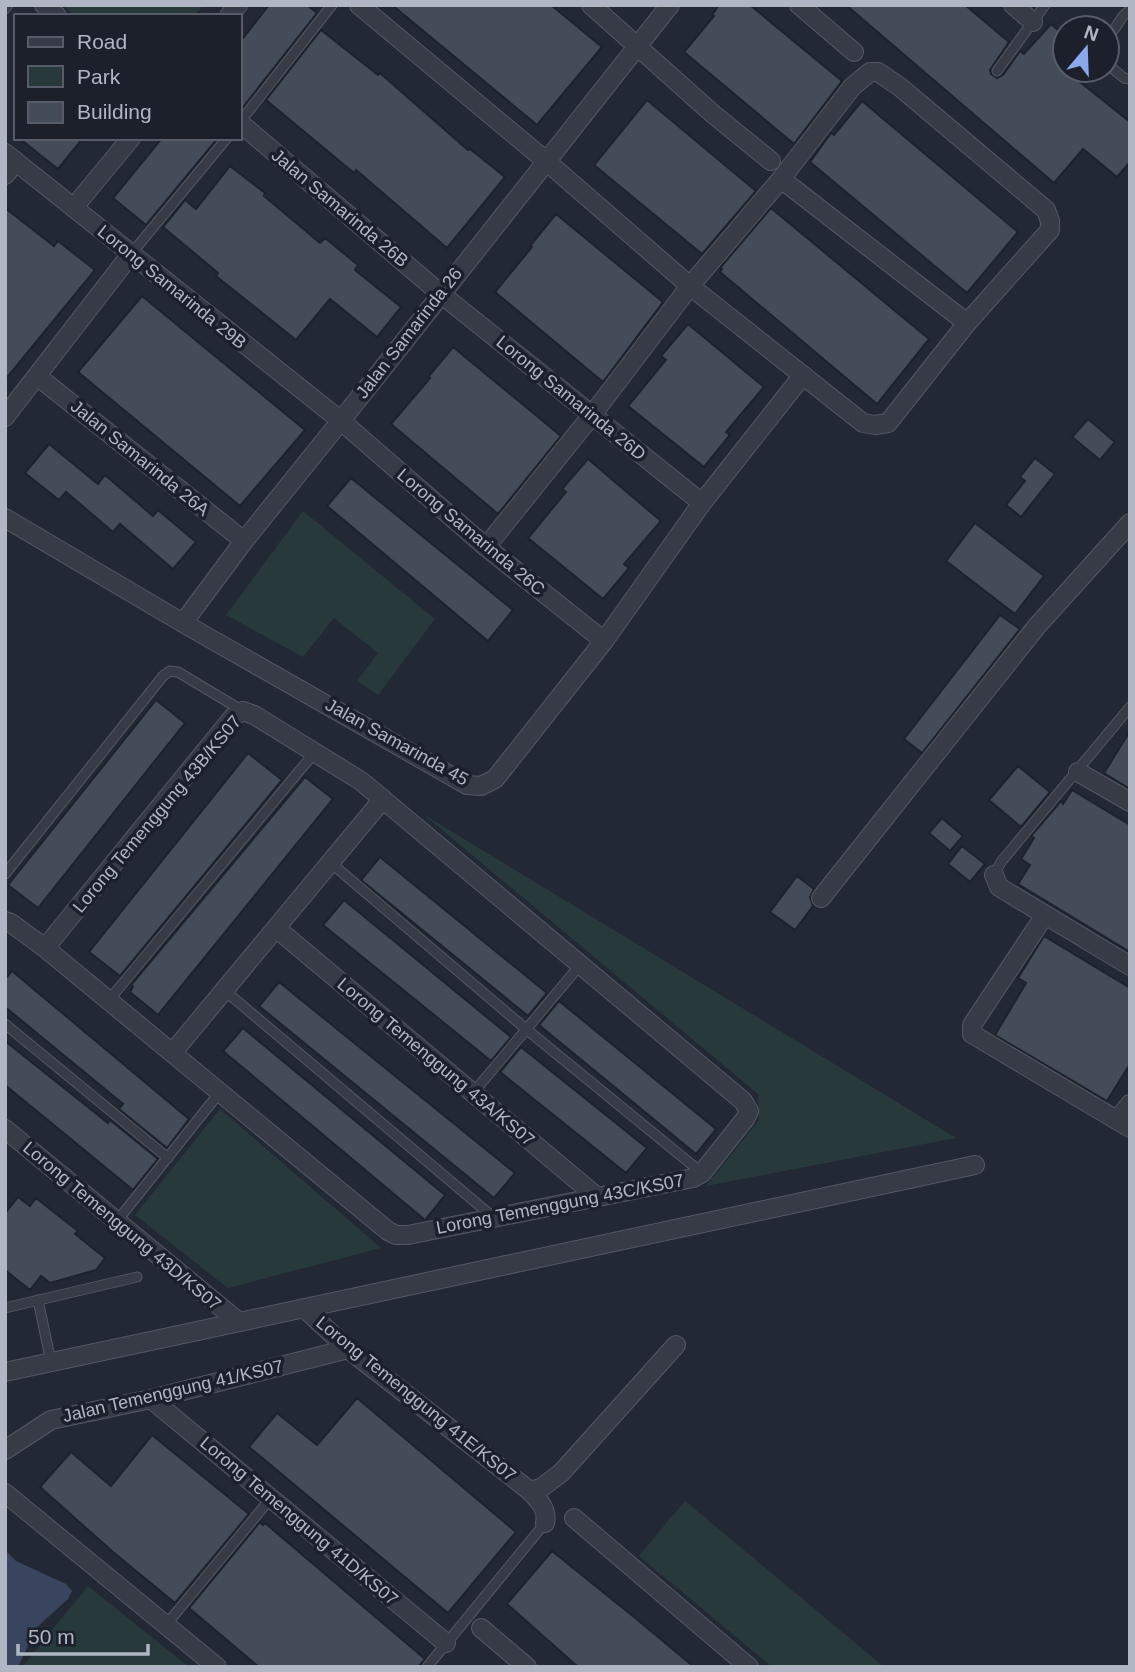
<svg xmlns="http://www.w3.org/2000/svg" width="1135" height="1672" font-family="Arial,sans-serif">
<style>
.green{fill:#28393b}
.water{fill:#39455e}
.building{fill:#444c5a;stroke:#1d222d;stroke-width:2}
.lines{fill:none;stroke-linecap:round;stroke-linejoin:round}
.lane-casing{stroke:#535964;stroke-width:11}
.street-casing{stroke:#535964;stroke-width:20}
.lane{stroke:#363b46;stroke-width:9}
.street{stroke:#363b46;stroke-width:18}
.labels{text-anchor:middle;stroke-width:7;stroke-linejoin:round;paint-order:stroke}
.street-label{font-size:18px;fill:#b0b6c3;stroke:#1b202b}
</style>
<rect width="100%" height="100%" fill="#222935"/>
<g class="green">
<polygon points="63,5 203,5 195,16 75,16"/>
<polygon points="303,511 435,619 378,695 357,681 378,653 334,618 303,657 226,615"/>
<polygon points="423,814 956,1138 706,1186 759,1120 758,1094"/>
<polygon points="220,1109 381,1248 228,1288 135,1215"/>
<polygon points="685,1501 884,1667 772,1667 639,1556"/>
<polygon points="88,1586 189,1667 22,1667"/>
</g>
<polygon class="water" points="5,1550 16,1561 66,1584 72,1591 68,1599 37,1627 18,1667 5,1667"/>
<g class="building">
<polygon points="269,5 307,5 317,13 240,111 240,42"/>
<polygon points="392,5 551,5 602,47 537,125"/>
<polygon points="719,5 750,5 842,81 794,144 684,52 714,16 712,15"/>
<polygon points="846,5 965,5 1009,42 990,70 991,74 997,78 1003,75 1020,51 1024,54 1051,24 1065,36 1065,70 1130,122 1130,162 1117,177 1083,149 1054,183"/>
<polygon points="321,30 378,75 380,73 468,150 470,149 505,177 447,248 356,170 354,173 266,100"/>
<polygon points="647,100 756,191 702,254 594,165"/>
<polygon points="862,101 1018,232 967,293 810,162 831,133 834,135"/>
<polygon points="19,138 83,138 58,169"/>
<polygon points="162,138 218,138 146,225 113,198"/>
<polygon points="230,166 265,193 264,196 320,243 325,238 358,265 355,270 401,307 377,337 330,299 296,340 216,276 218,273 163,227 185,200 196,209"/>
<polygon points="5,208 54,246 58,241 95,270 5,380"/>
<polygon points="771,208 929,339 877,404 720,272 722,269 720,268"/>
<polygon points="556,214 663,302 603,382 495,292 532,247 530,246"/>
<polygon points="142,296 305,430 240,506 78,372"/>
<polygon points="688,324 764,387 726,432 730,435 704,467 628,406 666,360 661,356"/>
<polygon points="453,347 561,436 498,514 391,424 430,378 428,377"/>
<polygon points="1088,419 1115,442 1100,460 1072,437"/>
<polygon points="49,444 98,484 105,475 153,516 158,510 196,542 173,569 120,524 113,532 66,492 59,500 25,473"/>
<polygon points="1035,458 1055,474 1021,517 1006,505 1025,481 1020,477"/>
<polygon points="588,459 661,521 624,564 629,568 603,599 528,538 566,492 562,489"/>
<polygon points="351,478 513,610 488,641 327,506"/>
<polygon points="975,523 1044,576 1015,614 946,561"/>
<polygon points="1000,615 1020,629 922,753 904,739"/>
<polygon points="156,700 185,723 38,908 8,885"/>
<polygon points="1130,731 1130,789 1104,773"/>
<polygon points="248,753 282,780 120,976 89,952"/>
<polygon points="1018,766 1050,792 1021,827 989,800"/>
<polygon points="305,777 333,799 158,1015 130,992 133,987 131,985"/>
<polygon points="1072,790 1130,825 1130,952 1018,884 1030,865 1021,859 1034,838 1031,836 1061,801 1063,804"/>
<polygon points="942,818 963,836 950,851 929,833"/>
<polygon points="962,846 985,864 970,882 948,864"/>
<polygon points="380,857 547,993 528,1016 361,880"/>
<polygon points="797,876 814,889 810,897 813,906 795,930 770,912"/>
<polygon points="344,900 511,1037 491,1061 323,925"/>
<polygon points="1044,936 1130,988 1130,1064 1107,1101 995,1035 1026,983 1018,978"/>
<polygon points="12,971 189,1119 167,1148 119,1109 123,1104 5,1007 5,979"/>
<polygon points="279,982 515,1173 494,1198 259,1006"/>
<polygon points="559,1001 716,1129 696,1154 539,1025"/>
<polygon points="243,1028 445,1195 425,1220 223,1051"/>
<polygon points="5,1041 108,1123 110,1120 158,1159 133,1190 5,1085"/>
<polygon points="521,1047 647,1148 626,1173 500,1072"/>
<polygon points="18,1197 30,1206 36,1198 78,1231 75,1234 105,1258 96,1270 50,1283 41,1276 30,1290 5,1270 5,1213"/>
<polygon points="357,1398 516,1532 448,1613 249,1447 277,1413 317,1445"/>
<polygon points="152,1435 249,1514 175,1603 113,1552 40,1487 71,1452 111,1486"/>
<polygon points="260,1522 263,1525 265,1523 425,1659 418,1667 259,1667 189,1608"/>
<polygon points="552,1551 634,1617 694,1667 578,1667 507,1604"/>
</g>
<g class="lines">
<g class="lane-casing">
<g id="lane">
<polyline points="5,9 8,5"/>
<polyline points="1107,40 1123,16 1130,10"/>
<polyline points="1107,64 1124,78 1130,79"/>
<polyline points="997,71 1045,5"/>
<polyline points="240,122 332,5"/>
<polyline points="131,254 227,138"/>
<polyline points="331,863 526,1029 702,1173"/>
<polyline points="5,874 163,676 170,671 178,672 243,711"/>
<polyline points="994,875 1001,862 1130,707"/>
<polyline points="224,990 493,1217"/>
<polyline points="109,1000 315,752"/>
<polyline points="5,1024 168,1158"/>
<polyline points="473,1093 580,965"/>
<polyline points="117,1221 220,1092"/>
<polyline points="38,1300 51,1362"/>
<polyline points="5,1308 137,1277"/>
<polyline points="166,1625 271,1498"/>
<polyline points="427,1667 545,1523"/>
</g>
</g>
<g class="street-casing">
<g id="street">
<polyline points="44,5 57,16"/>
<polyline points="359,5 546,161 690,286 863,423 875,425 888,423 967,323 1050,230 1050,221 1046,210 900,87 878,72 870,72 852,87 781,179 690,286 592,415 486,547"/>
<polyline points="591,5 713,114 771,161"/>
<polyline points="799,5 854,52"/>
<polyline points="1013,5 1033,22"/>
<polyline points="229,16 238,5"/>
<polyline points="240,123 441,294 702,503"/>
<polyline points="5,153 340,420 486,547 604,641"/>
<polyline points="5,175 16,162"/>
<polyline points="781,179 967,323"/>
<polyline points="74,207 131,138"/>
<polyline points="37,376 244,541"/>
<polyline points="5,417 131,254"/>
<polyline points="5,518 183,623 467,785 481,786 495,779 604,641 702,503 803,375"/>
<polyline points="183,623 244,541 380,372 670,5"/>
<polyline points="1078,772 1130,802"/>
<polyline points="994,875 999,887 1130,966"/>
<polyline points="821,898 1037,626 1130,523"/>
<polyline points="1045,915 972,1025 972,1034 1130,1128"/>
<polyline points="5,921 11,923 45,948 388,1231 396,1235 408,1235 693,1178 702,1173 745,1119 749,1111 743,1101 361,781 254,715 243,711 233,717 45,948"/>
<polyline points="276,928 596,1196"/>
<polyline points="173,1052 383,799"/>
<polyline points="1117,1120 1130,1104"/>
<polyline points="5,1129 239,1322"/>
<polyline points="304,1308 348,1349 530,1491 541,1488 561,1473 676,1345"/>
<polyline points="5,1372 975,1165"/>
<polyline points="151,1399 446,1643"/>
<polyline points="5,1450 51,1420 151,1399 348,1349"/>
<path d="M530,1491c9,10 18,18 15,32"/>
<polyline points="5,1493 217,1667"/>
<polyline points="574,1518 749,1667"/>
<polyline points="481,1628 527,1667"/>
</g>
</g>
<use href="#lane" class="lane"/>
<use href="#street" class="street"/>
</g>
<g class="labels">
<g class="street-label">
<text transform="translate(340 208) rotate(40)" y="6">Jalan Samarinda 26B</text>
<text transform="translate(172 287) rotate(39)" y="6">Lorong Samarinda 29B</text>
<text transform="translate(409 333) rotate(-52)" y="6">Jalan Samarinda 26</text>
<text transform="translate(571 398) rotate(39)" y="6">Lorong Samarinda 26D</text>
<text transform="translate(140 458) rotate(39)" y="6">Jalan Samarinda 26A</text>
<text transform="translate(471 532) rotate(40)" y="6">Lorong Samarinda 26C</text>
<text transform="translate(397 742) rotate(29)" y="6">Jalan Samarinda 45</text>
<text transform="translate(157 814) rotate(-50)" y="6">Lorong Temenggung 43B/KS07</text>
<text transform="translate(436 1062) rotate(40)" y="6">Lorong Temenggung 43A/KS07</text>
<text transform="translate(560 1204) rotate(-11)" y="6">Lorong Temenggung 43C/KS07</text>
<text transform="translate(122 1226) rotate(40)" y="6">Lorong Temenggung 43D/KS07</text>
<text transform="translate(173 1391) rotate(-13)" y="6">Jalan Temenggung 41/KS07</text>
<text transform="translate(416 1399) rotate(39)" y="6">Lorong Temenggung 41E/KS07</text>
<text transform="translate(299 1521) rotate(40)" y="6">Lorong Temenggung 41D/KS07</text>
</g>
</g>
<rect width="1135" height="1672" fill="none" stroke="#b0b6c3" stroke-width="14"/>
<rect x="14" y="14" width="228" height="126" fill="#1b202b" stroke="#575c68" stroke-width="2"/>
<rect x="28" y="37" width="35" height="10" fill="#363b46" stroke="#575c68" stroke-width="2"/>
<text x="77" y="49" font-size="21" fill="#b0b6c3">Road</text>
<rect x="28" y="66" width="35" height="21" fill="#28393b" stroke="#575c68" stroke-width="2"/>
<text x="77" y="84" font-size="21" fill="#b0b6c3">Park</text>
<rect x="28" y="102" width="35" height="21" fill="#444c5a" stroke="#575c68" stroke-width="2"/>
<text x="77" y="119" font-size="21" fill="#b0b6c3">Building</text>
<g transform="translate(1086 49) rotate(19)"><circle r="33" fill="#1b202b" stroke="#575c68" stroke-width="2"/>
<path d="M0-5L12 26L0 18L-12 26Z" fill="#8ba8ec"/>
<text y="-10" font-size="19" font-weight="bold" text-anchor="middle" fill="#b0b6c3">N</text>
</g>
<path d="M18 1644v10h130v-10" fill="none" stroke="#b0b6c3" stroke-width="3.5"/>
<text x="28" y="1644" font-size="21" fill="#b0b6c3" stroke="#1b202b" stroke-width="5" paint-order="stroke">50 m</text>
</svg>
